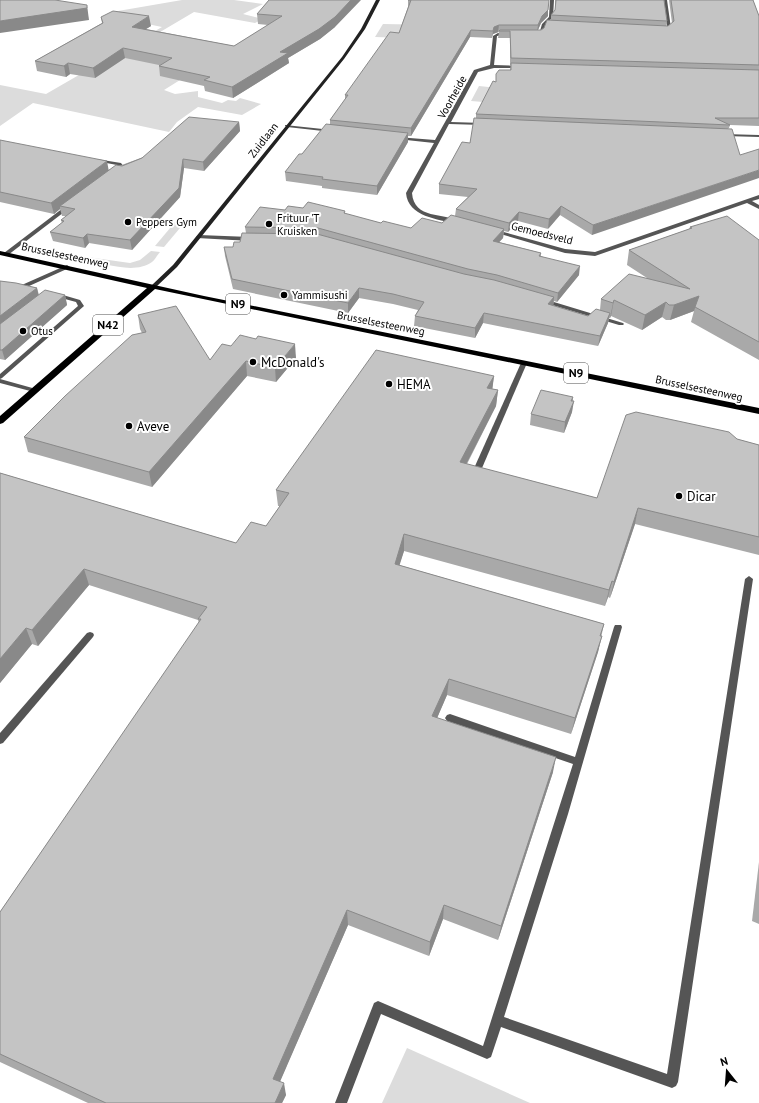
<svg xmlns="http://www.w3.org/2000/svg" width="759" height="1103" font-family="'PT Sans',sans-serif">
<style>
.green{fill:#dcdcdc}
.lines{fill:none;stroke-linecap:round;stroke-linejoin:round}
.lane{fill:#555;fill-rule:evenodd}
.street{fill:#555;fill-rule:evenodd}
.secondary{fill:#222;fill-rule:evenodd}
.primary{fill:#000;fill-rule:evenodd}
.wall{fill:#a9a9a9}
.shaded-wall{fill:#898989}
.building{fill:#c4c4c4;stroke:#898989}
.poi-dot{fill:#000;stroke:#fff;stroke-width:1.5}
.labels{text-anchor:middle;stroke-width:4;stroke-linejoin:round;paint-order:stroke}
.far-street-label{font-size:11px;fill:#000;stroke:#fff}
.far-poi-label{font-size:11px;fill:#000;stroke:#fff;text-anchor:start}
.shield{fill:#fff;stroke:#4c4c4c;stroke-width:1}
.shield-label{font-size:12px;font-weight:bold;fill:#000}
.poi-label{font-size:13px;fill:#000;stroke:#fff;text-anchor:start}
</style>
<rect width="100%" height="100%" fill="#fff"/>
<g class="green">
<polygon points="182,0 234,0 263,4 243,14 263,19 255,23 194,12 150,38 188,75 164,90 175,94 198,91 198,97 222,103 228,100 236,101 240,98 261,104 242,115 198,107 177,122 169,132 33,103 0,126 0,85 46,94 162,27 123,19 124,16 118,11"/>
<polygon points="383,24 439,25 438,39 375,37"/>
<polygon points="479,86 527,91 519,105 471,101"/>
<polygon points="176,221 185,222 164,247 155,246"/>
<path d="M151,251l9,1c-3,3 -5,8 -8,10 -18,13 -49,1 -68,-3l3,-2 43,6 10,-3z"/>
<polygon points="407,1048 530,1103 382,1103"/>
</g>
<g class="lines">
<g class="lane">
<polygon points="96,159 121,163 124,167 117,172 113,172 113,170 118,167 117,165 96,161"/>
<polygon points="67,205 72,206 8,255 4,255 4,253"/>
<polygon points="67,265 70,267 69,268 18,291 0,289 0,285 15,288"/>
<polygon points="56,293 80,300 84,306 2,378 0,379 0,374 78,306 76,302 54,296 54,294"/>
<polygon points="524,361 527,363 479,475 475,477 472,477 471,475 521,363"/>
<polygon points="749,576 753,579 678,1082 676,1086 672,1088 501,1027 491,1057 487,1059 381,1014 347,1103 335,1103 374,1003 378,1001 483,1046 573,764 447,721 445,718 447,715 450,714 575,757 614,627 615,625 621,625 622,627 568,814 504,1017 667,1074 745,579"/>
<polygon points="90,632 93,633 94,635 93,637 3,743 0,744 0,733 87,633"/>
</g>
<g class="street">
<polygon points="550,0 554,0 553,17 547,23 557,24 546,25 543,33 535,36 535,34 540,31 542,24 549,17"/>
<polygon points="663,0 667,0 671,28 662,31 661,29 667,27"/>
<path d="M498,33l13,2c-4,3 -10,-1 -14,1l-3,29 27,1 2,1 -2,1h-27l-16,4 -27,50 32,1 2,1 -2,1 -34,-1 -37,69c2,27 32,19 48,29l-3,2c-19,-5 -49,-7 -51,-31l28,-50 -37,-4 -2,-1 2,-1 38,3 39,-70 16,-5 3,-29z"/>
<polygon points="285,125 332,130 334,131 332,132 287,127 285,126"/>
<polygon points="723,134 759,135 759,137 725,136 723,136"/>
<polygon points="759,195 759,199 752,201 759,205 759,209 747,203 595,256 565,253 490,231 493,229 565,249 595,252"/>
<polygon points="199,235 250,237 253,239 250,241 197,238 196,237"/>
<polygon points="544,299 623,323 624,324 623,325 619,325 542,302 541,301"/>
<polygon points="0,379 36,389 37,390 34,392 0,383"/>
</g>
<polygon class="secondary" points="376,0 380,0 365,29 344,59 177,267 156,287 152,287 152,285 173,265 342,57 361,29"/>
<polygon class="primary" points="0,251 204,296 759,408 759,414 155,289 3,423 0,424 0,416 147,288 0,255"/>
</g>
<g class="wall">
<polygon points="269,0 335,27 320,39 288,58 289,63 233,98 205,91 204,86 160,76 159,66 159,65 125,58 95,78 70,74 66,77 37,71 35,61 102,23 101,17 151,26 146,29 234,46 268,25 258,24 257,14"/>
<polygon points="408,0 548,16 541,23 538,30 541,30 544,28 551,20 551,15 555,11 555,0 664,0 667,21 666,26 668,26 672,23 669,0 753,0 759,16 759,126 730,125 729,128 592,235 560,215 548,229 518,221 508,232 504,231 503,238 499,242 541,253 541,256 579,275 557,302 554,301 553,306 588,316 600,310 601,299 647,278 627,265 629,250 689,229 690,227 759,240 759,360 691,322 694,311 670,320 666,320 662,317 642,330 611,316 610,318 609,318 608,323 598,346 483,323 475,338 414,326 415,316 418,310 393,304 359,298 348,313 233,289 225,256 224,247 233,247 240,242 246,233 245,227 285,210 303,208 345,211 345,214 381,223 411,228 442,223 455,216 456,209 468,197 439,194 439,184 470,143 476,118 476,114 496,82 496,74 510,70 511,65 510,65 510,38 498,38 499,32 493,34 492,38 470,37 411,136 408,136 408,142 377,195 322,188 322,186 286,181 285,172 330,124 330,120 345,100 345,95 399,33 408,7"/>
<polygon points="239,122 240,131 204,171 184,168 180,197 132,250 89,243 85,248 53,241 50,232 62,223 61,220 66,216 62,216 60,209 54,214 0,202 0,140 108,170"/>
<polygon points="0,281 37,288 39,295 65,295 67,305 5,360 0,359"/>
<polygon points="138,315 210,360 231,346 296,358 276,382 247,376 152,487 28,452 24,437 142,333 140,329"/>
<polygon points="494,376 492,389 498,390 496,406 467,464 597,498 737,439 759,445 759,555 635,524 610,598 608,597 605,606 404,551 399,565 604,624 598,652 571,734 447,695 437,718 553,772 498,940 443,919 429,956 348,925 280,1081 286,1095 282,1103 88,1103 0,1062 0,912 199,623 198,620 89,585 38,646 32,644 0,683 0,473 236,543 266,526 280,506 278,506 276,490"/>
<polygon points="573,397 572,412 564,433 530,425 531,414"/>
<polygon points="759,862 759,924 752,921"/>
</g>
<g class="shaded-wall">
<polygon points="351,0 361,0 335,27 320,39 288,58 289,63 233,98 232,87"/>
<polygon points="87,5 89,20 0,33 0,21"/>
<polygon points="548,10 548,16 541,23 537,32 538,25 542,16"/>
<polygon points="149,16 151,26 133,37 132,27"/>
<polygon points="499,25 498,32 493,34 492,38 493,31 494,27"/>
<polygon points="471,30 470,37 411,136 411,128"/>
<polygon points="123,48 125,58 95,78 93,68"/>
<polygon points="68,63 70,74 66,77 64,66"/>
<polygon points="239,122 240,131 204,171 203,162"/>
<polygon points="408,133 408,142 377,195 377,186"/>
<polygon points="183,159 184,168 180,197 132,250 130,240"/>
<polygon points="107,161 109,172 60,206 60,209 54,214 51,203"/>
<polygon points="759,170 759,178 592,235 593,225"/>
<polygon points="561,206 560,215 548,229 549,219"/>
<polygon points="519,212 518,221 508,232 509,223"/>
<polygon points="504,229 503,238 492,250 493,241"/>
<polygon points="87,234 89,243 85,248 83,238"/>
<polygon points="580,266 579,275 557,302 558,293"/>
<polygon points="37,288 39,298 0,328 0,316"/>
<polygon points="359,288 359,298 348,313 348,303"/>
<polygon points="65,295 67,305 5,360 2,350"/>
<polygon points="699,296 694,311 670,320 674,305"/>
<polygon points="554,297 553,307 548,304"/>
<polygon points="614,300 611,316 610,318 613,303"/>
<polygon points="666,302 662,317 642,330 645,315"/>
<polygon points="484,313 483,323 475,338 475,328"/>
<polygon points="610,313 608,323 598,346 600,336"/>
<polygon points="295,344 296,358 276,382 275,368"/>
<polygon points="246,361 247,376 152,487 149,472"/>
<polygon points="494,376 492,392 487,388"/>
<polygon points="498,390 496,406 459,478 460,462"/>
<polygon points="573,397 571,408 574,401 572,412 564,433 565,422"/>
<polygon points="638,508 635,524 610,598 614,582"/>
<polygon points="404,534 404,551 395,580 395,564"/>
<polygon points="84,569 89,585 38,646 32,630"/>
<polygon points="612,581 608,597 605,606 609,590"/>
<polygon points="26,628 32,644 0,683 0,659"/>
<polygon points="602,636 598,652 571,734 575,718"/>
<polygon points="449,679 447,695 431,732 432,716"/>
<polygon points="556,757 553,772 498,940 501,926"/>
<polygon points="444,905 443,919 429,956 430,942"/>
<polygon points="347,910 348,925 276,1091 273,1079"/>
<polygon points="284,1083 286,1095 282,1103 275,1103"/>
</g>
<g class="building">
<polygon points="0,0 55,0 87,5 87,8 0,21"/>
<polygon points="269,0 351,0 335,17 319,29 280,52 288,53 232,87 204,80 210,77 159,66 172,58 123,48 93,68 68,63 64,66 35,61 103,23 101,17 113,11 149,16 132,27 234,46 282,16 257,14"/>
<polygon points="408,0 549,0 548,10 542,16 538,25 499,25 494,27 493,31 471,30 411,128 330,120 348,95 345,95 390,32 399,33 411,0"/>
<polygon points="556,0 664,0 667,21 551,15 555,10"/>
<polygon points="671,0 753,0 759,16 759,65 511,58 510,31 499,31 500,30 541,30 544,28 547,20 668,26 674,21"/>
<polygon points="511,63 759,70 759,118 715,118 730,125 476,114 493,81 496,82 496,74 499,70 511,70"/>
<polygon points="189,117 239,122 203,162 183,159 179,188 130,240 87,234 83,238 50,232 64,221 61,220 75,209 60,206 116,165 122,166 142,158"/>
<polygon points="474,118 732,129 740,155 759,149 759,170 593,225 561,206 549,219 519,212 509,223 456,209 477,189 439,184 462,142 470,143"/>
<polygon points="326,124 408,133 377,186 322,179 323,177 285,172 299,154 302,154"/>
<polygon points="0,140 107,161 51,203 0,192"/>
<polygon points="308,202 345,211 344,213 381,223 383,221 411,228 422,218 442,223 451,215 504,229 493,241 541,253 539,256 580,266 558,293 497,275 468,269 318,228 245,227 260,207 285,210 288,206 303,208"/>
<polygon points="727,216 759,240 759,342 695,307 699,296 674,305 669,305 666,302 645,315 614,300 613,303 601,299 629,274 690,289 629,250 692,228 690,227"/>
<polygon points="242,233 317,234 464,274 494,280 554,297 548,304 588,316 596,309 610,313 600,336 484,313 475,328 415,316 424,302 393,294 359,288 348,303 232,279 224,247 233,247 234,242 240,242"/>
<polygon points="0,281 16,283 37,288 0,316"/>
<polygon points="45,290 65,295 2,350 0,350 0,324"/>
<polygon points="176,306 210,360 222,344 231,346 240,335 256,339 258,336 295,344 275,368 246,361 149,472 24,437 65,396 132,335 146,332 138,315"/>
<polygon points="376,350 494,376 487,388 498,390 460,462 597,498 626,415 636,412 729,432 737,439 759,445 759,537 638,508 614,582 612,581 609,590 404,534 395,564 604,624 600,636 602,636 575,718 449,679 432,716 556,757 501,926 444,905 430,942 347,910 273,1079 284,1083 275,1103 106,1103 0,1054 0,912 201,619 198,619 207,607 84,569 32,630 26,628 0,659 0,473 236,543 251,522 266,526 289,493 276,490"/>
<polygon points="541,390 573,397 571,401 574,401 565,422 531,414"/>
</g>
<g class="poi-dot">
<circle cx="128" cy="222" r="4"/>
<circle cx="269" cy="224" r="4"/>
<circle cx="284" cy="295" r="4"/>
<circle cx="23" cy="331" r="4"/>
<circle cx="253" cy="362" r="4"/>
<circle cx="389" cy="384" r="4"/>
<circle cx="129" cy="426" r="4"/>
<circle cx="679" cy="496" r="4"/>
</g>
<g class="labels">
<g class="far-street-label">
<text transform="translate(452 97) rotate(-61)" y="4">Voorheide</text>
<text transform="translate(263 140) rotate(-52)" y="4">Zuidlaan</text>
<text transform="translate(542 233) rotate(14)" y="4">Gemoedsveld</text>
<text transform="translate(65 255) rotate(12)" y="4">Brusselsesteenweg</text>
<text transform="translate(381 323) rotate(11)" y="4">Brusselsesteenweg</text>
<text transform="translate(699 388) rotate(12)" y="4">Brusselsesteenweg</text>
</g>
<g class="far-poi-label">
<text x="277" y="222">Frituur 'T<tspan x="277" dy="13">Kruisken</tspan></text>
<text x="136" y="226">Peppers Gym</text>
<text x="292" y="299">Yammisushi</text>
<text x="31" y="335">Otus</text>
</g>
<g class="shield">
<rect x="226" y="294" width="24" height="20" rx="3"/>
<rect x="93" y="315" width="30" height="20" rx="3"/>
<rect x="564" y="363" width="24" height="20" rx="3"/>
</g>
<g class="shield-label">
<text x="238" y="308">N9</text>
<text x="108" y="329">N42</text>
<text x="576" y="377">N9</text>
</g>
<g class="poi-label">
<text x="261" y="367">McDonald's</text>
<text x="397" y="389">HEMA</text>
<text x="137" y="431">Aveve</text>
<text x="687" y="501">Dicar</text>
</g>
</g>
<g transform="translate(727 1071) rotate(343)" stroke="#ffffff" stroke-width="3" paint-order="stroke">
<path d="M0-3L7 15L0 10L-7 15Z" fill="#000000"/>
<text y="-6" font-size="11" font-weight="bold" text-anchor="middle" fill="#000000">N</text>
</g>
</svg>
